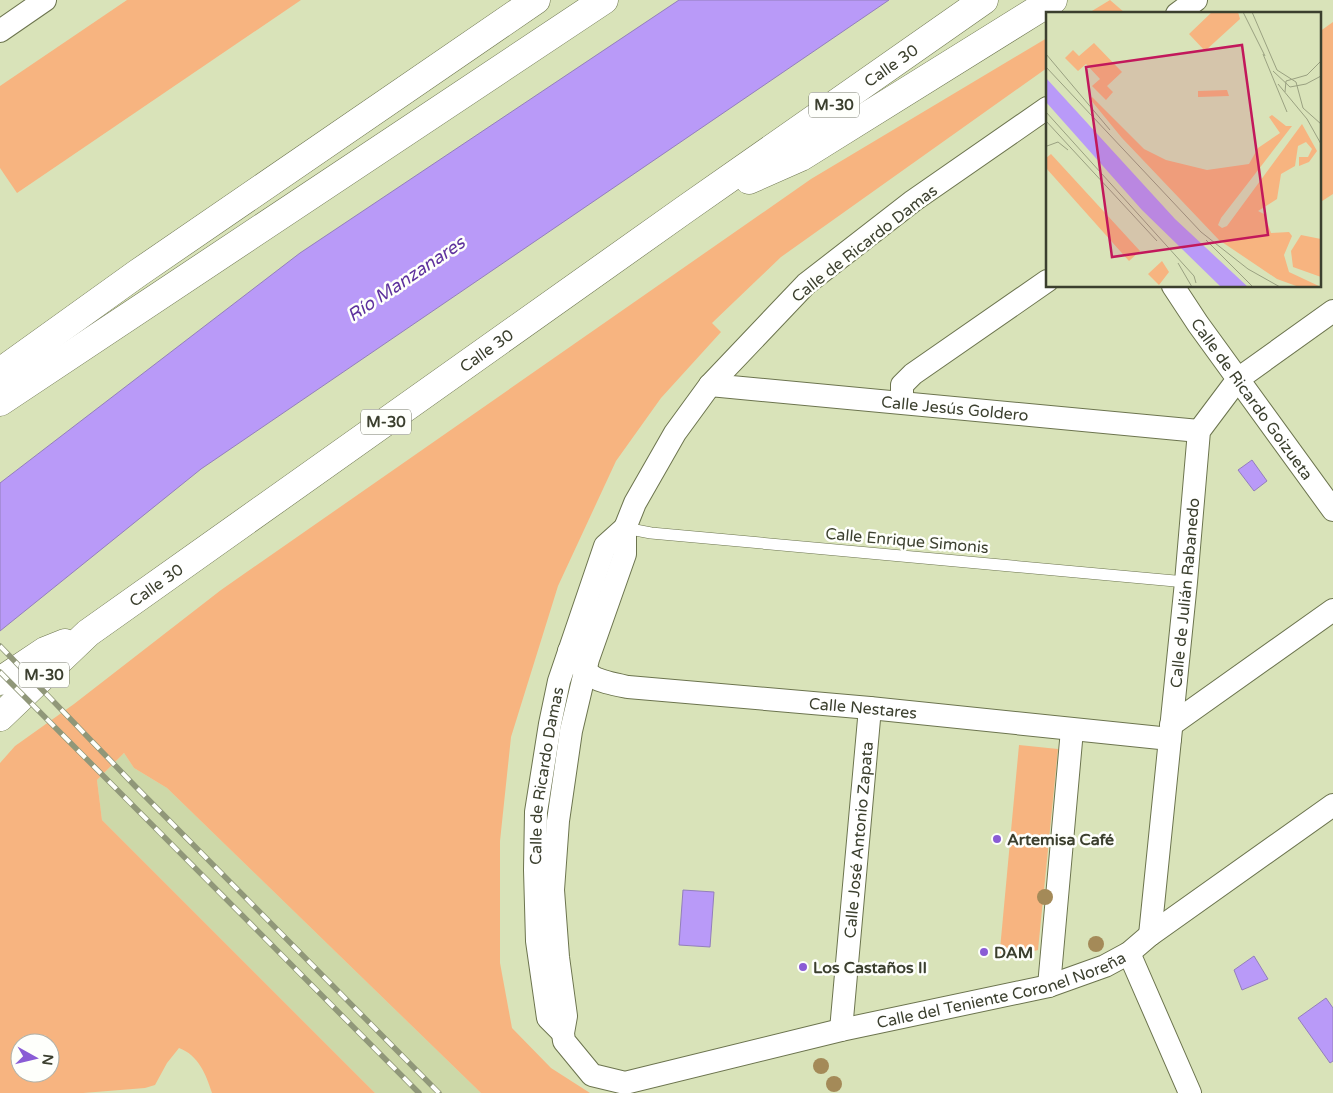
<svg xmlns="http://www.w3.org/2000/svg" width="1333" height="1093" font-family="'Varela Round',sans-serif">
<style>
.built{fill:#cdd8a8}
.green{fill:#f7b480;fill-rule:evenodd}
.water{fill:#b99af8;stroke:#937fbb}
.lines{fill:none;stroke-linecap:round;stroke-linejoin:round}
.lane-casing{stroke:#6c744e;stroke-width:12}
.street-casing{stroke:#6c744e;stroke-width:24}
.highway-casing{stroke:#6c744e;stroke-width:29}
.lane{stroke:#fff;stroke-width:11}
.street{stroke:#fff;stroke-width:22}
.highway{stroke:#fff;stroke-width:28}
.rail-casing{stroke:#909779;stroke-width:5.5}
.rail{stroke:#fefffb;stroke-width:4;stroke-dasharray:11;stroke-linecap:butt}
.tree{fill:#a48a58}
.poi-dot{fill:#8a5cd5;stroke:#fefffb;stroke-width:2}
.labels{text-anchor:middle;stroke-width:5;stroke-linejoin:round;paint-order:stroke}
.shield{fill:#fefffb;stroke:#76796c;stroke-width:1}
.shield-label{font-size:15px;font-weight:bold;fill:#3b3f2e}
.street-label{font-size:16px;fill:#3b3f2e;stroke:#fefffb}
.poi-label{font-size:16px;font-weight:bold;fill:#3b3f2e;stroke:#fefffb;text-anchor:start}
.water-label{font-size:18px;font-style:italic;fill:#5e319d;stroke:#fefffb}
.inset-road{fill:none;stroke:#9aa181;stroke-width:1}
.view{fill:#c2185b;fill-opacity:0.15;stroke:#c2185b;stroke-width:2.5}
.inset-edge{fill:none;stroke:#3b3f2e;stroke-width:2.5}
</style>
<rect width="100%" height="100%" fill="#d9e3b9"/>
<polygon class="built" points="124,753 134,768 167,788 481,1093 375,1093 102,820 97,780"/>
<g class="green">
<polygon points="127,0 301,0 17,193 0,168 0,86"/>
<polygon points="1110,0 1125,13 1087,14"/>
<polygon points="1333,22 1333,194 1319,203 1319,32"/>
<path d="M1047,38v30l-266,189 -69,66 9,9 -60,66 -45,63 -58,125 -47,151 -11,104v122l12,65 39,40 39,25h-109l-314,-305 -33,-20 -10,-15 -27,27 5,40 273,273h-163c-6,-19 -14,-38 -33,-45l-12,15 -12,22 -10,3 -62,5h-83v-330l15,-17 59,-42 147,-114 590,-411zM20,1043h30v30h-30z"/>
<polygon points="1019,745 1058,749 1038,950 999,960"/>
</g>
<g class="water">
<polygon points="679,0 889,0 201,469 0,631 0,483 300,253"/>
<polygon points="1252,460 1267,481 1254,491 1238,470"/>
<polygon points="683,890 714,892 710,947 679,945"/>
<polygon points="1254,956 1268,979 1242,990 1234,970"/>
<polygon points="1326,998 1333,1008 1333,1061 1330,1063 1298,1018"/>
</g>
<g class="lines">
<g class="lane-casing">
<polyline id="lane" points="625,528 651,533 1186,582"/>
</g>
<g class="street-casing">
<g id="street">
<polyline points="1177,14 1196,0"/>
<polyline points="0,31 45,0"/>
<path id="s1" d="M1047,108l-134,93 -107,83 -96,101 -35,48 -40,70 -10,25v26l-37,105 -17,72 -13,90 -5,69 5,67 8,59 -3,17 1,8 28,34 33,8 216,-53 208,-44 56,-20 24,-13 21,-18 183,-130"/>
<path id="s2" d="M1173,286l25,38 135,186"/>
<path id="s3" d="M710,385l489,46"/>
<polyline points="902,402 902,385 913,374 1047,281"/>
<path id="s4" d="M569,651c22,29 24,29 59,36l242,21 300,31"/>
<polyline points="1171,725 1333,610"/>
<path id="s5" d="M1150,935l36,-353 13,-151 39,-52 95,-68"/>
<polyline points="1129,953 1190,1093"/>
<polyline points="1049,986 1072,730"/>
<path id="s6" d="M841,1030l29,-322"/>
<path id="s7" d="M563,1033l-15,-15 -11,-77 -2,-71 1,-58 14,-88 9,-43 46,-135 20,-18"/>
</g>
</g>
<g class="highway-casing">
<g id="highway">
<polyline points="749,180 801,157 1053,0"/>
<polyline points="0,372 138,273 536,0"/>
<polyline points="0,402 604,0"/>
<polyline points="0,681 45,651 65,643"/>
<path id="s8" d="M0,717l88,-84 596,-423 300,-210"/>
</g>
</g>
<use href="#lane" class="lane"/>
<use href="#street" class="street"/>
<use href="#highway" class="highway"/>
<g class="rail-casing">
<g id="rail">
<polyline points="0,646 135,786 439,1093"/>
<polyline points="0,672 419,1093"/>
</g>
</g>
<use href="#rail" class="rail"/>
</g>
<g class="tree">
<circle cx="1045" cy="897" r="8"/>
<circle cx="1096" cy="944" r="8"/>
<circle cx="821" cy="1066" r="8"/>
<circle cx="834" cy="1084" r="8"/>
</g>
<g class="poi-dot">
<circle cx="997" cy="839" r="5"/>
<circle cx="984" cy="952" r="5"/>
<circle cx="803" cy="967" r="5"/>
</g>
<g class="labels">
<g class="shield">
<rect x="809" y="92.5" width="50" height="25" rx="4"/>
<rect x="361" y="409.5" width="50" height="25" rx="4"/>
<rect x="19" y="662.5" width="50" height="25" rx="4"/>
</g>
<g class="shield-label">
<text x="834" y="110">M-30</text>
<text x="386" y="427">M-30</text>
<text x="44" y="680">M-30</text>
</g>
<g class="street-label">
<text dy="6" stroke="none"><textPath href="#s8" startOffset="1105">Calle 30</textPath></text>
<text transform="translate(864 243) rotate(-38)" y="6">Calle de Ricardo Damas</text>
<text dy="6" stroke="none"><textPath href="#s8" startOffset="610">Calle 30</textPath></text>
<text dy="6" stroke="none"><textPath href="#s2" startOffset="138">Calle de Ricardo Goizueta</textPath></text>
<text dy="6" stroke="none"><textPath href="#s3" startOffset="246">Calle Jesús Goldero</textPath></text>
<text transform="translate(907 540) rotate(5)" y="6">Calle Enrique Simonis</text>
<text dy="6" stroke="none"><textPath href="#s8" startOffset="205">Calle 30</textPath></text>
<text dy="6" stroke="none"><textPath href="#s5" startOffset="344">Calle de Julián Rabanedo</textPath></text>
<text dy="6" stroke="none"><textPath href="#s4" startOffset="308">Calle Nestares</textPath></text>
<text dy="6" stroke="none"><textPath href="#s7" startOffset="265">Calle de Ricardo Damas</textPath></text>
<text dy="6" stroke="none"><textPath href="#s6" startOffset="191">Calle José Antonio Zapata</textPath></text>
<text dy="6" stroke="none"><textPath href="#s1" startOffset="1594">Calle del Teniente Coronel Noreña</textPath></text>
</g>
<g class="poi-label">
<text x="1007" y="845">Artemisa Café</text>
<text x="994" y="958">DAM</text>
<text x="813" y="973">Los Castaños II</text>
</g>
<g class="water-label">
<text transform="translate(406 279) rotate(-34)" y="6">Río Manzanares</text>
</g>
</g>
<g transform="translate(1046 12)">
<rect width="275" height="275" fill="#d9e3b9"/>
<path d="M166,0h26l2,7 -35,32 -16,-17zM48,31l28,29 -15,14 6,6 -7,8 -14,-14 8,-7 -14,-15 -8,7 -13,-13 8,-8 6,6zM181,78l2,6 -31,1v-6zM46,85l52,52 22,11 41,10 42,-6 9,-16 22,-15 -11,-16 3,-2 14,11h6l-71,92 -3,7 4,3 5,-2 75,-102 15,27 -8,11 -10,4v-9h9l4,-8 -6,-7 -8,4 -3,20 -14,8 -4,25 -19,12 6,3 7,19 18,-1 3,4 -8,19 5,17 32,15h-22l-22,-8 -58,-39 -97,-102 -32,-39zM5,142l89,97 -11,10 -83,-93v-10zM255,223l20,4v38l-28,-10 -2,-16zM116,249l7,11 -10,13 -11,-11z" fill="#f7b480"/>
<path d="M0,66l129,141 73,68h-27l-79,-77 -96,-108z" fill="#b99af8"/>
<path class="inset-road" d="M197,0l22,44M206,0l25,58 19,12 7,26 18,16M0,42l64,76M217,42l24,58M0,55l155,165 47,37 32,18M227,59l17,16 16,-3 15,-8M232,72l29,35 14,25M239,80l1,-11 21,-6 14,-14M0,100l148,164 2,7M0,109l111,120M1,134l11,-4 10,8M160,228l47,47M132,251l14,24"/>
<path class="view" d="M196,33l26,190 -156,22 -26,-190z"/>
<rect width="275" height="275" class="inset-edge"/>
</g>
<g transform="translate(35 1058) rotate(98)"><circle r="24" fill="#fefffb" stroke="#b0b2a9"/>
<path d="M0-4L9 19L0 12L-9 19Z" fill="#8a5cd5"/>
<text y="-8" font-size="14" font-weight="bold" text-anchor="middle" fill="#3b3f2e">N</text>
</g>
</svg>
